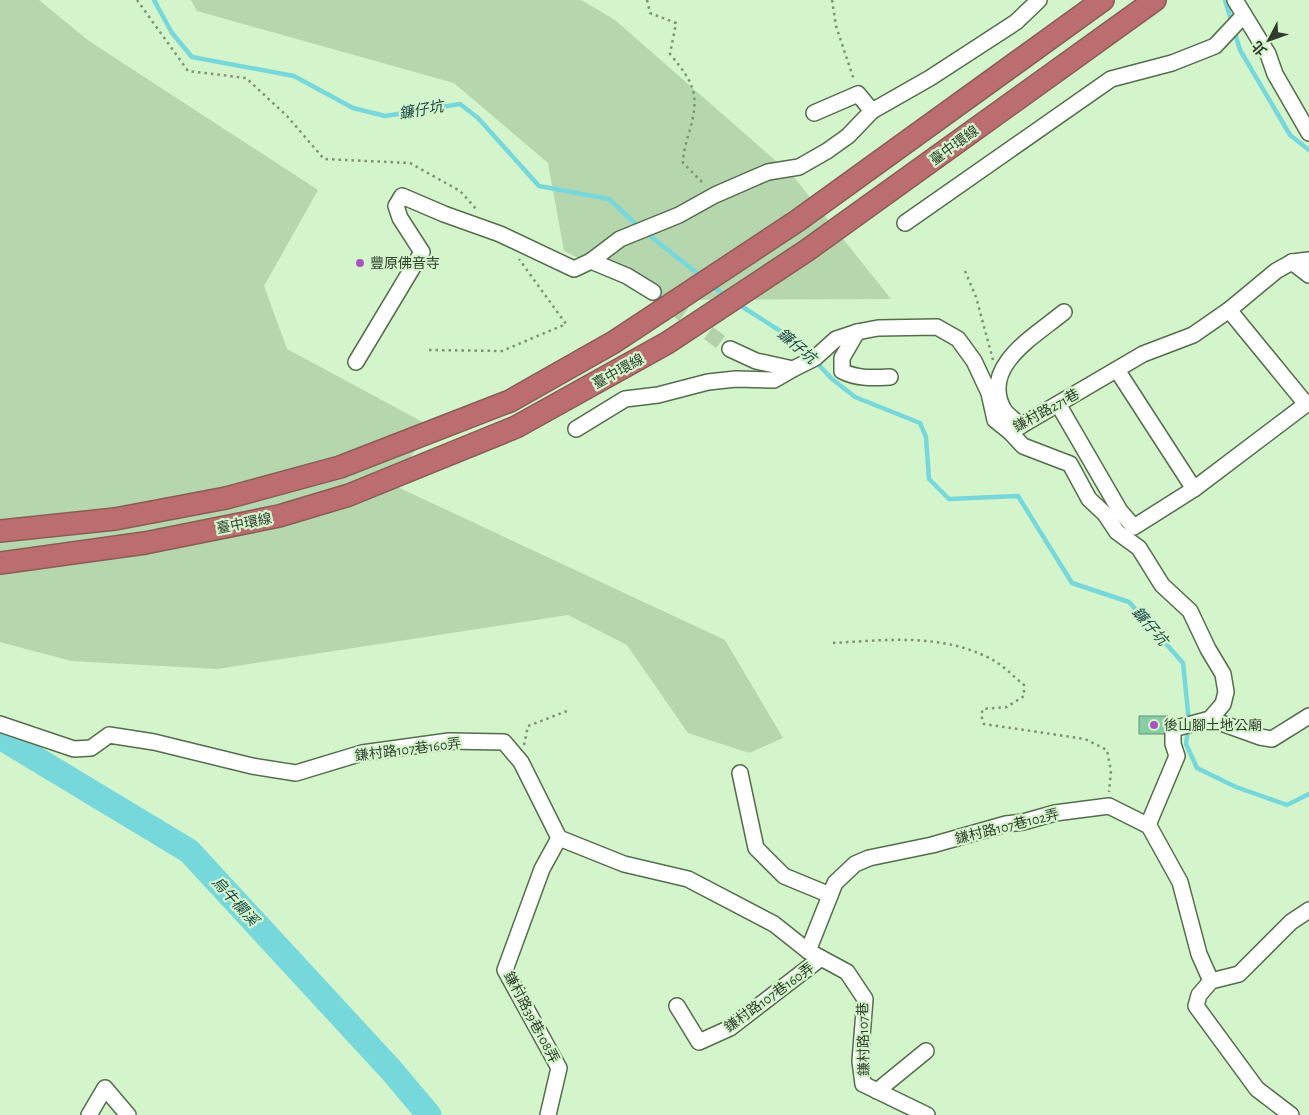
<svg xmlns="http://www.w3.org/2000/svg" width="1309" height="1115" font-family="'Alegreya Sans','Noto Sans TC',sans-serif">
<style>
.green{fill:#b6d6ad}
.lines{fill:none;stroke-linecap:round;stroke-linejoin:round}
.stream{stroke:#77d8dc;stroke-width:4.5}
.river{stroke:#77d8dc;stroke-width:25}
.building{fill:#87cea6;stroke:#649177}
.minor-tunnel{stroke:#b3cfab;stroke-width:15;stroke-dasharray:15 8;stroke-linecap:butt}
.minor-casing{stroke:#536e4b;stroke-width:18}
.highway-casing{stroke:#8a5c58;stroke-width:24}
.path{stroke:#7d9378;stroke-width:2.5;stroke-dasharray:2.5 4;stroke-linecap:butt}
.minor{stroke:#fff;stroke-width:15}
.highway{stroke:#bb6d6f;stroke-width:21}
.poi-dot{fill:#a953c0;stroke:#d4f4cb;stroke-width:2}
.labels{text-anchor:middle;stroke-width:4.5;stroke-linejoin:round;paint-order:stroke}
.street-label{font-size:14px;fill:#303d2d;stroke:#d4f4cb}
.poi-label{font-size:14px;fill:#303d2d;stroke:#d4f4cb;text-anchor:start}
.water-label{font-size:15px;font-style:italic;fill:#1d4a4b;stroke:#d4f4cb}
</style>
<rect width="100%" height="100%" fill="#d4f4cb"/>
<g class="green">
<polygon points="0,0 39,0 89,41 318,190 264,286 287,349 432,427 391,484 725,640 783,738 749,753 688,733 627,645 568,615 217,669 71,661 0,642"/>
<polygon points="191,0 581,0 615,20 793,176 891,299 665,300 564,251 548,163 454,83 197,11"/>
</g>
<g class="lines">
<g class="stream">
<polyline points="154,0 172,33 192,57 294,76 353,108 385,116 460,104 478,118 539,186 609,199 639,227"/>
<polyline points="1225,0 1232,23"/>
<polyline points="1234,30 1240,50 1290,135 1309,150"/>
<polyline points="645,232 702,277"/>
<polyline points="712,285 725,296"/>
<polyline points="738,304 788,336 811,356"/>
<polyline points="816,362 832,379 855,397 920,423 926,437 929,479 949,499 1018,496 1072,583 1129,602 1183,663 1189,722 1186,744 1197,768 1236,787 1287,805 1309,794"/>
</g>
<polyline class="river" points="0,737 189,851 392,1071 429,1115"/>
</g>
<polygon class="building" points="1139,716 1168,716 1164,734 1139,734"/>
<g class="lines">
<polyline class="minor-tunnel" points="653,292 730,349"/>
<g class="minor-casing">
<g id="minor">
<polyline points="1235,0 1268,54 1275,74 1309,133"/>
<polyline points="814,113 858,94 872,111"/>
<polyline points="905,223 1111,79 1172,63 1215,46 1244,15"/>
<polyline points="591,261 620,239 679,215 715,195 754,178 768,172 799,167 827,151 848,136 872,111 930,78 1016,22 1039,0"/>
<polyline points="1292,262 1309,275"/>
<polyline points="1229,310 1306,404"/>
<path d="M857,332l-15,26v13c15,8 32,7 48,6"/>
<polyline points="730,349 756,361 793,369 815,358 836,339 857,332 878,328 937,327 958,339 974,361 989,393 995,420 1010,432 1143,354 1193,335 1229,310 1276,271 1292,262 1309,260"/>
<polyline points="356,362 422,252 400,218 396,206 402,196 444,214 500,234 574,269 591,261 627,276 653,292"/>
<polyline points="1117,370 1194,489"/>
<polyline points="1058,404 1120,511 1134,527 1194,489 1309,402"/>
<path d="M1021,426c-5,-5 -13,-10 -17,-16 -25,-43 31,-74 60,-98"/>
<polyline points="576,429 625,399 658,395 708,382 736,379 774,380 793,369"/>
<polyline points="1010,432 1023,446 1070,464 1089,499 1105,514 1117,532 1139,548 1162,585 1190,611 1208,649 1223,674 1226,692 1223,704 1210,719 1173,729 1173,744 1177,756 1148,825"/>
<polyline points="1210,719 1260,737 1272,739 1309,716"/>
<polyline points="0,724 74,749 91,748 109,735 154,742 252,766 296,773 362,753 449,741 504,742 521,762 559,838 624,864 688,879 774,924 808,951 847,972 865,999 860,1061 863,1084 927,1115"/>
<polyline points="740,773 756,848 784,876 830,895"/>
<polyline points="808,951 835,883 855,864 869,858 932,845 1006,824 1023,822 1055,813 1109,806 1149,826 1180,882 1199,954 1211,981"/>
<polyline points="677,1006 699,1042 730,1028 821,958"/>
<polyline points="877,1091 926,1051"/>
<polyline points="89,1115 105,1088 128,1115"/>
<polyline points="548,1115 559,1068 505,970 542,869 559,838"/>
<polyline points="1291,1115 1257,1089 1196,1006 1199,995 1211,981 1239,974 1291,922 1309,910"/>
</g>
</g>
<g class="highway-casing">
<g id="highway">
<polyline points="0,531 115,519 226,498 340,467 510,401 614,342 797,221 1103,0"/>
<polyline points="0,563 145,543 279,516 349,495 516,427 667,343 806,251 1155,0"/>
</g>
</g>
<g class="path">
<polyline points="137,0 188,71 246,78 287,116 324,159 410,163 460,191 478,211"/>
<path d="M647,0l3,13 26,10 -6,31c25,30 30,41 19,79 -3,10 -6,19 -6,30l22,22"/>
<polyline points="832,0 836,26 854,80"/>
<polyline points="965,271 976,297 993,360"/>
<polyline points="429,350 502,351 566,324 519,259"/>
<path d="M833,643c53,-3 109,-10 158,16 12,6 23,18 33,26v11l-17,11 -24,2 -2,6 3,9 101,15 22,11 4,21 -2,21"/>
<polyline points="524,745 528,726 567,711"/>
</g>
<use href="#minor" class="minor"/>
<use href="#highway" class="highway"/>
</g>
<g class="poi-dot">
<circle cx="360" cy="263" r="5"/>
<circle cx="1154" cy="725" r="5"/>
</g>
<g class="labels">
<g class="street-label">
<text transform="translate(954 145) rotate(-36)" y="5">臺中環線</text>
<text transform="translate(618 371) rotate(-29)" y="5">臺中環線</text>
<text transform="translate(1046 410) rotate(-29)" y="5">鎌村路271巷</text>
<text transform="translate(244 523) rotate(-11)" y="5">臺中環線</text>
<text transform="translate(408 749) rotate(-7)" y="5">鎌村路107巷160弄</text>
<text transform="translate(1007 826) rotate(-14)" y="5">鎌村路107巷102弄</text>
<text transform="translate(769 997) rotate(-36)" y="5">鎌村路107巷160弄</text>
<text transform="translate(532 1017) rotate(62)" y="5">鎌村路39巷108弄</text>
<text transform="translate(863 1039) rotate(-91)" y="5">鎌村路107巷</text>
</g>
<g class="poi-label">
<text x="370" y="268">豐原佛音寺</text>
<text x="1164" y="730">後山腳土地公廟</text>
</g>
<g class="water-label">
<text transform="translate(421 110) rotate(-10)" y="5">鐮仔坑</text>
<text transform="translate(797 346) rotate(40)" y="5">鐮仔坑</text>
<text transform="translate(1150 626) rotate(49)" y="5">鐮仔坑</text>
<text transform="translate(235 901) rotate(47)" y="5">烏牛欄溪</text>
</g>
</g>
<g transform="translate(1269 40) rotate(229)" stroke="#d4f4cb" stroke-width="4" paint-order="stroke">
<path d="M0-4L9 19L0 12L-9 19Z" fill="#303d2d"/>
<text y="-8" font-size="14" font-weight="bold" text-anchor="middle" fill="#303d2d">北</text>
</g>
</svg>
